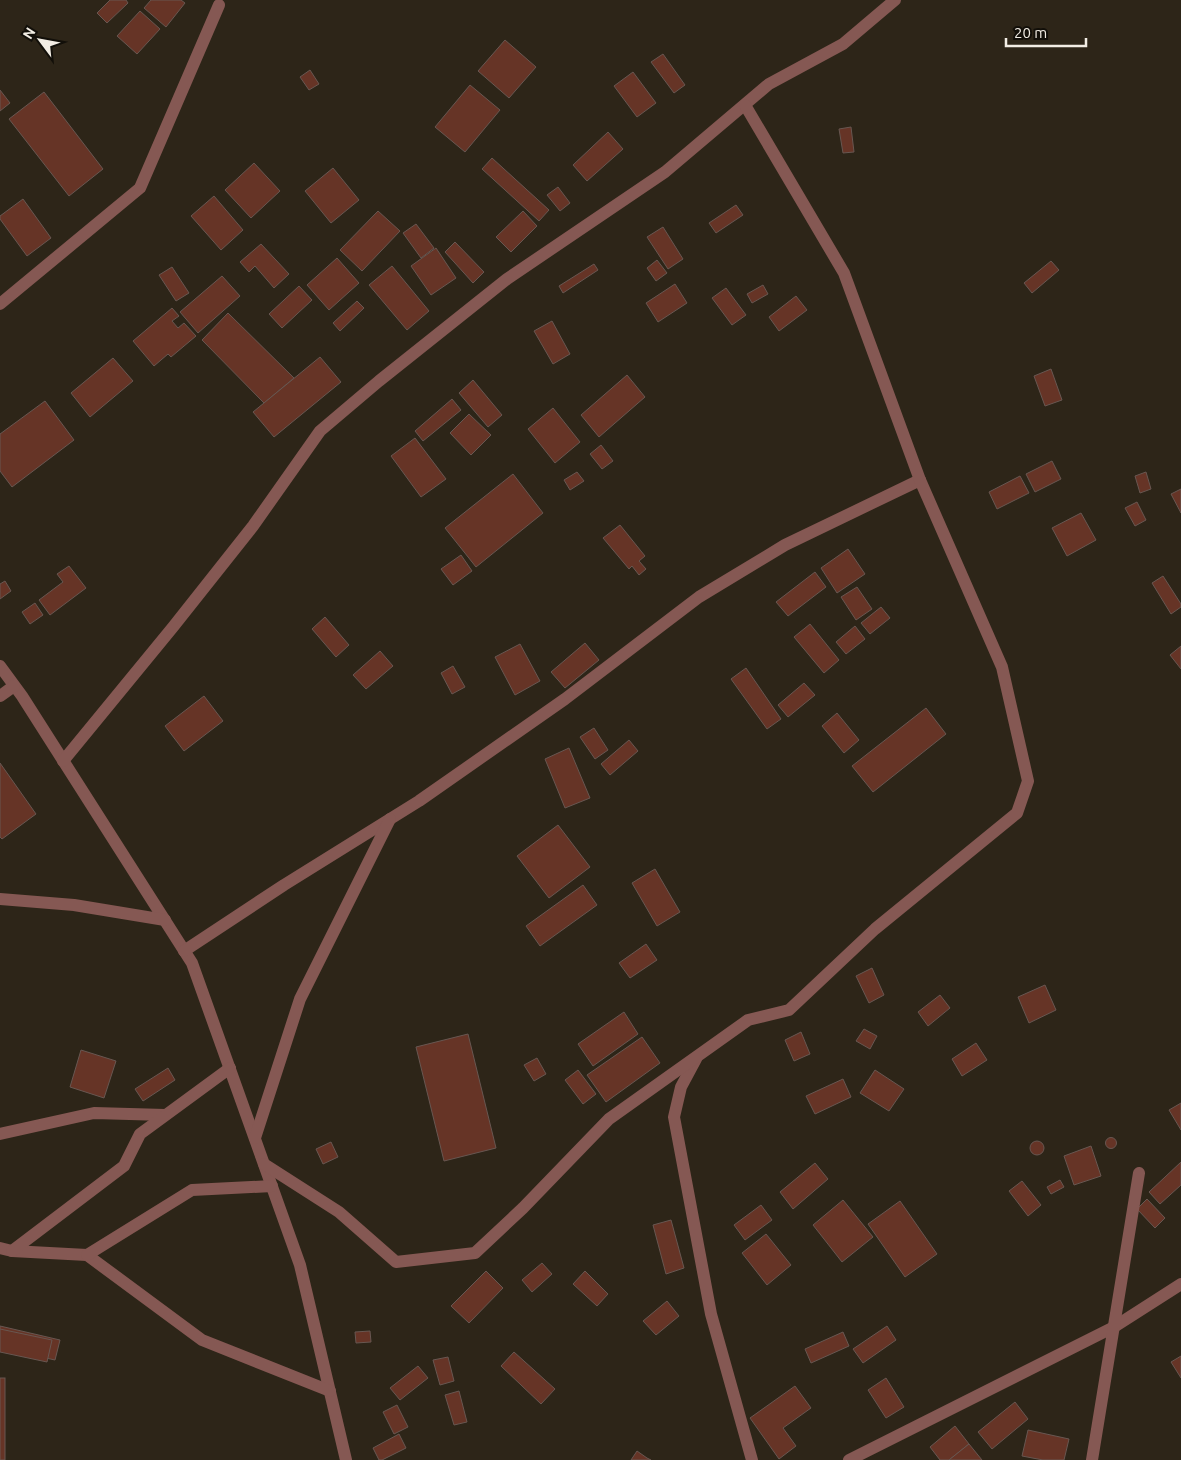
<svg xmlns="http://www.w3.org/2000/svg" width="1181" height="1460" font-family="Ubuntu,sans-serif">
<style>
.building{fill:#663426;stroke:#685751}
.lines{fill:none;stroke-linecap:round;stroke-linejoin:round}
.minor{stroke:#855853;stroke-width:12}
</style>
<rect width="100%" height="100%" fill="#2d2518"/>
<g class="building">
<polygon points="110,0 126,0 128,3 107,23 97,13"/>
<polygon points="151,0 181,0 185,3 166,27 144,8"/>
<polygon points="140,11 160,29 137,54 117,36"/>
<polygon points="505,40 536,67 509,98 478,71"/>
<polygon points="663,54 685,85 674,93 651,62"/>
<polygon points="310,70 319,84 309,90 300,77"/>
<polygon points="633,72 656,103 637,117 614,86"/>
<polygon points="470,85 500,110 465,152 435,127"/>
<polygon points="0,90 10,103 0,111"/>
<polygon points="44,92 103,169 69,196 9,119"/>
<polygon points="851,127 854,152 843,153 839,129"/>
<polygon points="608,132 623,149 587,181 573,165"/>
<polygon points="492,158 549,210 539,221 482,169"/>
<polygon points="254,163 280,191 251,218 225,190"/>
<polygon points="333,168 359,200 331,223 305,191"/>
<polygon points="558,187 570,203 560,211 547,195"/>
<polygon points="214,196 243,230 221,250 191,216"/>
<polygon points="23,199 51,238 27,256 0,219 0,216"/>
<polygon points="736,205 743,215 716,233 709,223"/>
<polygon points="378,211 400,231 362,271 340,250"/>
<polygon points="523,211 537,226 511,252 496,237"/>
<polygon points="416,224 434,248 421,258 403,233"/>
<polygon points="663,227 683,259 668,269 647,237"/>
<polygon points="455,242 484,272 473,283 445,252"/>
<polygon points="261,244 289,274 274,288 255,266 249,272 240,262"/>
<polygon points="436,248 456,278 431,295 411,266"/>
<polygon points="337,258 359,283 329,310 307,285"/>
<polygon points="657,260 667,273 656,281 647,268"/>
<polygon points="1051,261 1059,270 1032,293 1024,283"/>
<polygon points="594,264 598,270 563,293 559,286"/>
<polygon points="392,266 429,311 407,330 369,285"/>
<polygon points="172,267 189,293 176,301 159,275"/>
<polygon points="222,276 240,296 198,333 180,312"/>
<polygon points="675,284 687,303 658,322 646,303"/>
<polygon points="763,285 768,294 752,303 747,294"/>
<polygon points="299,286 312,300 282,328 269,314"/>
<polygon points="726,288 746,315 732,325 712,298"/>
<polygon points="796,296 807,310 779,331 769,317"/>
<polygon points="357,301 364,308 340,331 333,323"/>
<polygon points="172,308 179,316 172,321 178,328 184,323 196,336 171,357 168,354 154,366 133,341"/>
<polygon points="228,313 294,378 264,403 202,340"/>
<polygon points="552,321 570,354 553,364 534,331"/>
<polygon points="320,357 341,382 274,437 253,412"/>
<polygon points="113,358 133,381 90,417 71,393"/>
<polygon points="1051,369 1062,400 1045,406 1034,376"/>
<polygon points="627,375 645,397 599,437 581,415"/>
<polygon points="473,380 502,415 488,427 459,393"/>
<polygon points="452,399 461,410 423,441 415,431"/>
<polygon points="45,401 74,440 12,487 0,471 0,434"/>
<polygon points="553,408 580,442 555,463 528,429"/>
<polygon points="469,414 491,435 471,455 450,433"/>
<polygon points="415,438 446,479 421,497 391,456"/>
<polygon points="601,445 613,461 602,469 590,454"/>
<polygon points="1052,461 1061,479 1035,492 1026,474"/>
<polygon points="577,472 584,481 570,490 564,480"/>
<polygon points="1146,472 1151,489 1140,493 1135,476"/>
<polygon points="513,474 543,513 476,567 445,528"/>
<polygon points="1020,476 1029,493 997,509 989,492"/>
<polygon points="1181,489 1181,513 1171,494"/>
<polygon points="1137,502 1146,520 1135,526 1125,508"/>
<polygon points="1081,513 1096,540 1067,556 1052,528"/>
<polygon points="620,525 645,556 639,561 646,569 639,575 632,566 629,569 603,538"/>
<polygon points="848,549 865,574 837,593 821,568"/>
<polygon points="461,555 472,571 453,585 441,569"/>
<polygon points="69,566 86,588 50,615 39,600 63,582 57,574"/>
<polygon points="815,572 826,587 788,616 776,602"/>
<polygon points="1163,576 1181,604 1181,607 1171,614 1152,583"/>
<polygon points="5,581 11,591 0,599 0,584"/>
<polygon points="857,587 872,609 856,620 841,597"/>
<polygon points="35,603 43,615 30,624 22,612"/>
<polygon points="881,607 890,618 870,634 861,623"/>
<polygon points="325,617 349,645 336,657 312,629"/>
<polygon points="810,624 839,660 824,673 794,637"/>
<polygon points="855,626 865,639 846,654 836,642"/>
<polygon points="585,643 599,660 565,688 551,672"/>
<polygon points="520,644 540,681 515,695 495,657"/>
<polygon points="1181,646 1181,669 1170,655"/>
<polygon points="380,651 393,666 366,689 353,675"/>
<polygon points="453,666 465,687 452,694 441,673"/>
<polygon points="746,668 781,719 767,729 731,679"/>
<polygon points="804,683 815,695 788,717 778,705"/>
<polygon points="204,696 223,721 184,751 165,726"/>
<polygon points="926,708 946,734 873,792 852,766"/>
<polygon points="837,713 859,740 844,753 822,726"/>
<polygon points="594,728 608,750 595,759 580,737"/>
<polygon points="629,740 638,751 610,775 601,764"/>
<polygon points="569,748 590,798 565,808 545,759"/>
<polygon points="0,763 36,814 2,839 0,837"/>
<polygon points="558,825 590,867 549,898 517,856"/>
<polygon points="655,869 680,912 657,926 632,883"/>
<polygon points="583,885 597,905 540,946 526,926"/>
<polygon points="646,944 657,960 630,978 619,963"/>
<polygon points="872,968 884,995 869,1003 856,976"/>
<polygon points="1045,985 1056,1010 1029,1023 1018,997"/>
<polygon points="940,995 950,1008 928,1026 918,1012"/>
<polygon points="624,1012 638,1034 593,1066 578,1044"/>
<polygon points="864,1029 877,1036 870,1049 856,1041"/>
<polygon points="801,1032 810,1054 794,1061 785,1040"/>
<polygon points="468,1034 496,1148 444,1161 416,1047"/>
<polygon points="642,1037 660,1063 606,1102 587,1075"/>
<polygon points="976,1043 987,1060 962,1076 952,1059"/>
<polygon points="81,1050 116,1061 104,1098 70,1087"/>
<polygon points="537,1058 546,1074 534,1081 524,1065"/>
<polygon points="168,1068 175,1080 143,1101 135,1089"/>
<polygon points="578,1070 596,1094 583,1104 565,1080"/>
<polygon points="875,1070 904,1089 889,1111 860,1093"/>
<polygon points="843,1079 851,1097 815,1114 806,1096"/>
<polygon points="1181,1103 1181,1130 1169,1110"/>
<circle cx="1111" cy="1143" r="5.5"/>
<circle cx="1037" cy="1148" r="7"/>
<polygon points="331,1142 338,1157 323,1164 316,1149"/>
<polygon points="1091,1146 1101,1176 1074,1185 1064,1156"/>
<polygon points="1181,1162 1181,1185 1160,1204 1149,1192"/>
<polygon points="815,1163 828,1179 793,1209 780,1192"/>
<polygon points="1060,1180 1064,1187 1051,1194 1047,1187"/>
<polygon points="1022,1181 1041,1205 1028,1216 1009,1191"/>
<polygon points="1147,1199 1165,1218 1155,1228 1137,1209"/>
<polygon points="843,1200 873,1237 842,1262 813,1225"/>
<polygon points="900,1201 937,1254 905,1277 868,1224"/>
<polygon points="761,1205 772,1220 745,1240 734,1225"/>
<polygon points="671,1220 684,1268 666,1274 653,1225"/>
<polygon points="766,1234 791,1265 767,1285 742,1253"/>
<polygon points="542,1263 552,1274 532,1292 522,1280"/>
<polygon points="486,1271 503,1288 469,1323 451,1306"/>
<polygon points="585,1271 608,1294 597,1306 573,1284"/>
<polygon points="667,1301 679,1316 656,1335 643,1321"/>
<polygon points="0,1326 60,1340 55,1360 0,1348"/>
<polygon points="887,1326 896,1340 863,1363 853,1349"/>
<polygon points="0,1329 52,1340 47,1362 0,1352"/>
<polygon points="370,1331 371,1342 356,1343 355,1332"/>
<polygon points="843,1332 849,1346 811,1363 805,1349"/>
<polygon points="514,1352 555,1389 541,1404 501,1366"/>
<polygon points="1181,1356 1181,1378 1171,1362"/>
<polygon points="448,1357 454,1381 440,1385 433,1360"/>
<polygon points="418,1366 428,1378 400,1400 390,1388"/>
<rect x="0" y="1378" width="5" height="82"/>
<polygon points="886,1378 904,1407 886,1418 868,1390"/>
<polygon points="795,1386 811,1408 783,1428 796,1446 779,1459 750,1418"/>
<polygon points="459,1391 467,1422 454,1425 445,1395"/>
<polygon points="1015,1402 1028,1419 992,1449 978,1432"/>
<polygon points="397,1405 408,1427 394,1434 383,1412"/>
<polygon points="955,1426 969,1444 949,1460 940,1460 930,1447"/>
<polygon points="1028,1430 1069,1439 1064,1460 1043,1460 1022,1456"/>
<polygon points="399,1434 406,1448 382,1460 379,1460 373,1448"/>
<polygon points="969,1444 982,1460 949,1460"/>
<polygon points="637,1451 647,1458 651,1460 631,1460"/>
</g>
<g class="lines">
<g class="minor">
<polyline points="0,304 140,188 219,5"/>
<polyline points="0,666 22,696 192,963 300,1265 346,1460"/>
<polyline points="0,696 14,686"/>
<polyline points="63,761 173,627 253,526 320,431 379,381 507,279 665,172 769,84 843,44 895,0"/>
<polyline points="0,899 74,905 165,920"/>
<polyline points="184,951 284,885 419,801 565,699 699,597 785,545 920,480"/>
<polyline points="696,1059 681,1087 674,1117 711,1314 752,1460"/>
<polyline points="0,1134 94,1113 165,1115"/>
<polyline points="255,1138 300,999 390,819"/>
<polyline points="264,1164 339,1212 396,1262 475,1253 523,1208 609,1119 748,1020 789,1010 875,929 1017,813 1028,781 1002,667 920,480 844,273 745,105"/>
<polyline points="0,1248 12,1251 87,1255 202,1340 330,1391"/>
<polyline points="12,1251 124,1166 140,1134 230,1068"/>
<polyline points="87,1255 192,1190 272,1186"/>
<polyline points="849,1460 1114,1327 1181,1284"/>
<polyline points="1092,1460 1139,1173"/>
</g>
</g>
<g transform="translate(40 40) rotate(302)" stroke="#120f09" stroke-width="4" paint-order="stroke">
<path d="M0-4L9 19L0 12L-9 19Z" fill="#f2ede4"/>
<text y="-8" font-size="14" font-weight="bold" text-anchor="middle" fill="#f2ede4">N</text>
</g>
<path d="M1006 38v8h80v-8" fill="none" stroke="#f2ede4" stroke-width="2.5"/>
<text x="1014" y="38" font-size="15" fill="#f2ede4" stroke="#120f09" stroke-width="4" paint-order="stroke">20 m</text>
</svg>
